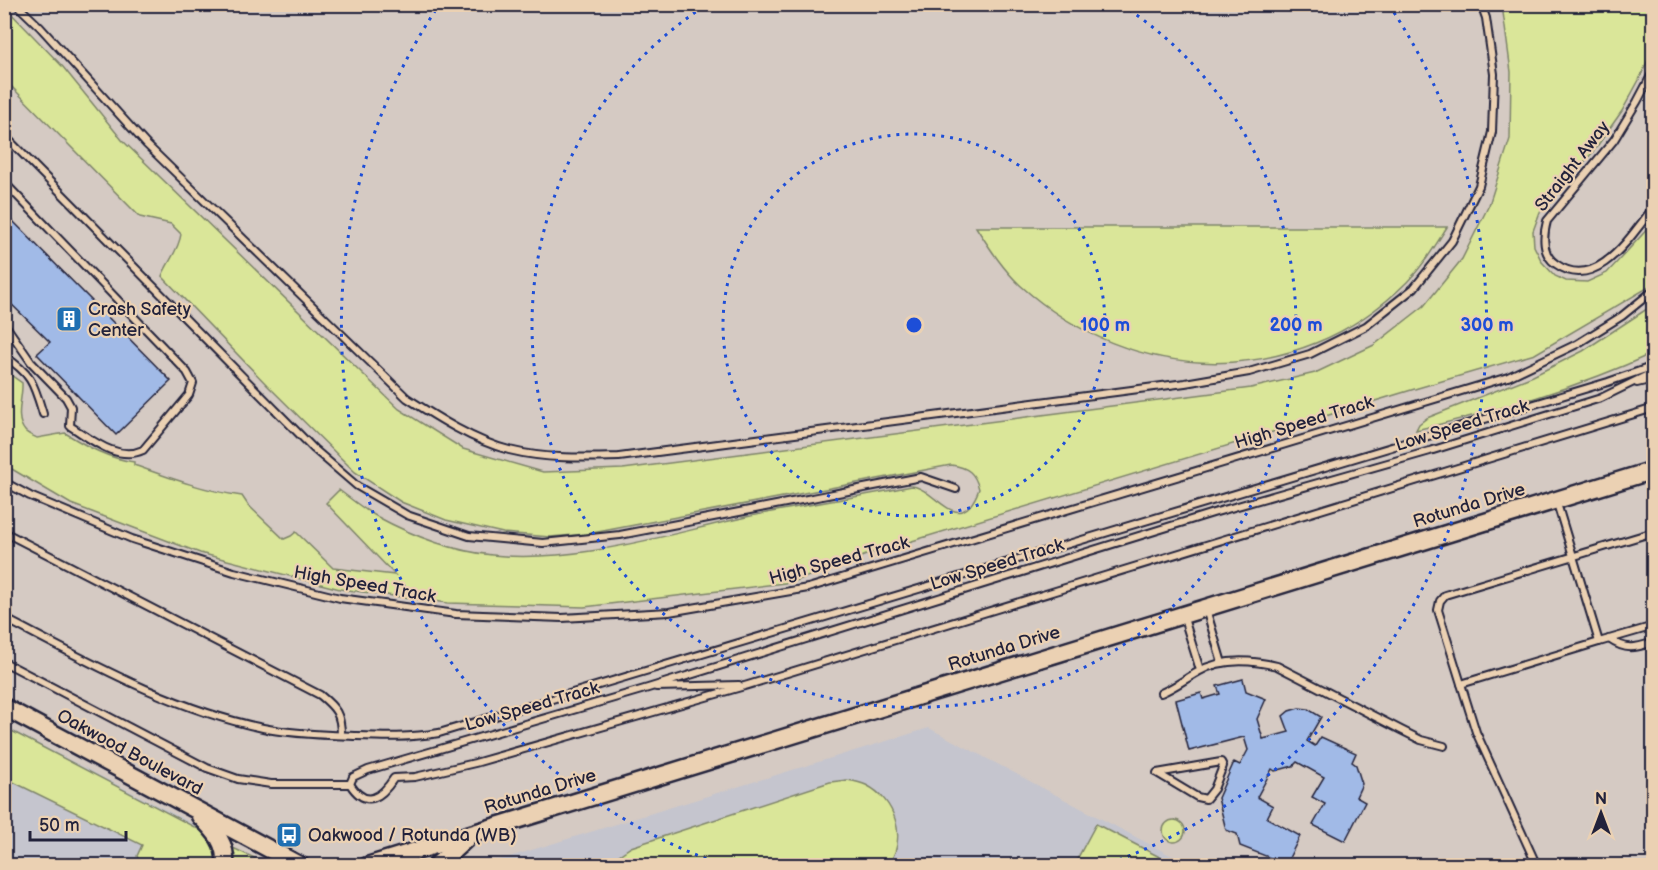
<svg xmlns="http://www.w3.org/2000/svg" width="1658" height="870" font-family="'Balsamiq Sans',sans-serif">
<style>
.built{fill:#c5c5ce}
.green{fill:#dae699;stroke:#7e846a;stroke-width:1.5}
.building{fill:#a1bae7;stroke:#22223b;stroke-width:1.5}
.lines{fill:none;stroke-linecap:round;stroke-linejoin:round}
.lane-casing{stroke:#22223b;stroke-width:10}
.secondary-casing{stroke:#22223b;stroke-width:21}
.lane{stroke:#ebd1b3;stroke-width:6}
.secondary{stroke:#ebd1b3;stroke-width:16}
.ring{fill:none;stroke:#1d4ed8;stroke-width:3;stroke-dasharray:3 6}
.labels{text-anchor:middle;stroke-width:4.5;stroke-linejoin:round;paint-order:stroke}
.street-label{font-size:18px;fill:#22223b;stroke:#ebd1b3}
.poi-label{font-size:18px;fill:#22223b;stroke:#ebd1b3;text-anchor:start}
.centre{fill:#1d4ed8;stroke:#ebd1b3;stroke-width:3}
.ring-label{font-size:18px;text-anchor:middle;font-weight:bold;fill:#1d4ed8;stroke:#ebd1b3;stroke-width:4.5;stroke-linejoin:round;paint-order:stroke}
</style>
<rect width="100%" height="100%" fill="#d5cac3"/>
<filter id="ink" filterUnits="userSpaceOnUse"><feTurbulence type="fractalNoise" baseFrequency=".0167" numOctaves="2"/><feDisplacementMap in="SourceGraphic" scale="12" xChannelSelector="R" yChannelSelector="G"/><feConvolveMatrix kernelMatrix="1 2 1 2 8 2 1 2 1" color-interpolation-filters="sRGB"/></filter>
<g filter="url(#ink)">
<g class="built">
<polygon points="4,726 201,828 211,838 221,865 5,865"/>
<polygon points="929,728 1189,865 480,866"/>
</g>
<g class="green">
<path d="M1502,5h151v44l-14,31 -17,31 -29,41 -53,60 -7,19 1,15 8,16 13,14 11,5 21,1 20,-9 46,-50v60l-9,7 -109,64 -117,34 -549,166 -76,28 -209,25 -136,-4 -108,-14 -140,-36 -129,-49 -66,-39v-94l17,12c1,15 -8,35 3,48 2,3 9,5 12,7l28,-5c23,14 42,25 69,29v3c36,13 71,26 108,31l6,9 36,34 7,-3 5,-4 37,36 62,7 -69,-72 13,-13c12,9 24,19 37,26 35,19 76,35 116,39 82,8 166,-18 246,-36 57,-13 116,-21 174,-33 24,3 48,54 67,3 -4,-16 -11,-22 -28,-24l-364,69 -37,3 -47,-4 -57,-13 -45,-18 -46,-30 -88,-87 -105,-109c6,-15 17,-26 19,-42l-10,-10 -31,-7 -135,-137v-73l58,60 59,73 277,269 64,40 80,23 80,-3 628,-81 64,-15 59,-28 50,-39 38,-47 27,-54 21,-66 1,-67z"/>
<path d="M976,227h471c-12,19 -23,38 -40,55 -109,109 -275,105 -387,3 -18,-17 -31,-38 -44,-58z"/>
<path d="M1653,305v48c-75,35 -157,58 -237,77l3,-6 8,-6 106,-42 50,-25z"/>
<polygon points="4,727 202,831 215,848 220,865 141,865 137,856 142,845 5,778"/>
<path d="M847,780c6,1 13,2 19,5 29,14 42,53 22,80h-280l4,-5 19,-13 199,-65z"/>
<circle cx="1174" cy="831" r="11"/>
<polygon points="1096,824 1175,865 1074,865"/>
<polygon points="233,848 265,863 267,865 232,865 231,849"/>
</g>
<g class="building">
<polygon points="4,212 171,381 116,435 37,354 50,342 4,297"/>
<polygon points="1243,679 1246,691 1266,699 1257,719 1263,739 1289,732 1283,716 1289,711 1299,708 1308,709 1321,717 1307,741 1315,746 1321,737 1356,753 1352,762 1356,765 1362,784 1356,797 1365,802 1345,841 1313,825 1325,804 1312,797 1324,777 1297,762 1293,766 1275,771 1272,769 1257,797 1273,806 1267,818 1300,836 1286,864 1240,846 1237,834 1226,830 1218,798 1234,762 1240,765 1248,750 1244,737 1189,751 1176,700 1201,693 1203,699 1220,694 1217,686"/>
</g>
<g class="lines">
<g class="lane-casing">
<g id="lane">
<path d="M16,4l24,23 106,117 261,254c31,20 67,43 102,52 36,9 74,8 110,7l566,-74 64,-11 61,-18 56,-28 48,-38 38,-47 27,-55 13,-54 2,-58 -8,-56 -5,-14"/>
<path d="M1654,70l-17,32 -23,38 -67,81c-4,15 -5,34 9,43 41,29 75,-29 98,-57"/>
<polyline points="4,135 314,449 357,486 407,515 469,536 543,543 620,535 921,477 956,489"/>
<path d="M4,182l183,190 6,11 -4,12 -46,55c-26,12 -52,-11 -73,-24l1,-19 -5,-9 -35,-36 -27,-39"/>
<path d="M4,356c28,18 30,28 39,58"/>
<polyline points="1637,383 1654,379"/>
<polyline points="4,482 30,496 132,539 234,572 340,598 456,614 562,618 669,612 808,588 1508,377 1577,344 1622,316 1654,290"/>
<polyline points="1556,500 1599,642 1654,626"/>
<path d="M4,532l316,163c16,13 21,19 21,40"/>
<polyline points="1206,609 1222,663"/>
<polyline points="1183,615 1200,670"/>
<path d="M4,618c83,43 167,91 259,110 27,6 63,7 91,8 30,1 55,2 85,-3l1169,-351 46,-16"/>
<path d="M1609,639c17,12 26,9 45,3"/>
<path d="M4,662l203,106 31,11 33,5h79c16,25 31,14 44,-6l21,-1 60,-14 273,-78 906,-277"/>
<polyline points="1461,684 1599,642"/>
<polyline points="656,687 739,685"/>
<path d="M1161,693c14,-6 24,-14 37,-21 23,-14 54,-12 79,-6l124,64 20,10 23,6"/>
<polygon points="1221,762 1223,766 1214,789 1206,799 1197,797 1157,773"/>
<polyline points="350,784 353,777 368,770 648,688 1213,513 1430,451 1601,398 1654,372"/>
<polyline points="1537,866 1476,732 1438,610 1440,601 1445,595 1654,532"/>
</g>
</g>
<g class="secondary-casing">
<g id="secondary">
<polyline points="4,707 301,866"/>
<path d="M200,816c15,15 27,27 25,50"/>
<polyline points="367,866 1654,470"/>
<polyline points="436,866 466,839"/>
</g>
</g>
<use href="#lane" class="lane"/>
<use href="#secondary" class="secondary"/>
</g>
</g>
<g class="ring">
<circle cx="914" cy="325" r="191"/>
<path d="M1122 5A382 382 0 1 1 706 5"/>
<path d="M723 865A573 573 0 0 1 439 5M1389 5A573 573 0 0 1 1105 865"/>
</g>
<defs>
<g id="building-square" transform="scale(1.35)"><rect x="-9" y="-9" width="18" height="18" rx="4" fill="#1f6fb2" stroke="#ebd1b3"/><path d="M-4-6H4V6H1V3H-1V6H-4ZM-2.5-4.3h1.7v1.8h-1.7ZM.8-4.3h1.7v1.8H.8ZM-2.5-1h1.7V.8h-1.7ZM.8-1h1.7V.8H.8Z" fill="#fff"/></g>
<g id="bus-square" transform="scale(1.35)"><rect x="-9" y="-9" width="18" height="18" rx="4" fill="#1f6fb2" stroke="#ebd1b3"/><path d="M-5-6H5V4H4V6H2V4H-2V6H-4V4H-5ZM-3.5-4V0h7V-4ZM-3.5 1.2v1.5H-2V1.2ZM2 1.2v1.5H3.5V1.2Z" fill="#fff"/></g>
</defs>
<g fill-rule="evenodd">
<use href="#building-square" x="69" y="319"/>
<use href="#bus-square" x="289" y="835"/>
</g>
<g class="labels">
<g class="street-label">
<text transform="translate(1572 166) rotate(-52)" y="6">Straight Away</text>
<text transform="translate(1304 422) rotate(-17)" y="6">High Speed Track</text>
<text transform="translate(1462 425) rotate(-17)" y="6">Low Speed Track</text>
<text transform="translate(1469 505) rotate(-17)" y="6">Rotunda Drive</text>
<text transform="translate(839 560) rotate(-15)" y="6">High Speed Track</text>
<text transform="translate(997 564) rotate(-17)" y="6">Low Speed Track</text>
<text transform="translate(365 584) rotate(10)" y="6">High Speed Track</text>
<text transform="translate(1004 648) rotate(-17)" y="6">Rotunda Drive</text>
<text transform="translate(532 706) rotate(-16)" y="6">Low Speed Track</text>
<text transform="translate(130 752) rotate(28)" y="6">Oakwood Boulevard</text>
<text transform="translate(540 791) rotate(-17)" y="6">Rotunda Drive</text>
</g>
<g class="poi-label">
<text x="88" y="315">Crash Safety<tspan x="88" dy="21">Center</tspan></text>
<text x="308" y="841">Oakwood / Rotunda (WB)</text>
</g>
</g>
<circle cx="914" cy="325" r="9" class="centre"/>
<g class="ring-label">
<text x="1105" y="331">100 m</text>
<text x="1296" y="331">200 m</text>
<text x="1487" y="331">300 m</text>
</g>
<rect width="1658" height="870" fill="none" stroke="#ebd1b3" stroke-width="24"/>
<rect x="12" y="12" width="1634" height="846" fill="none" stroke="#22223b" stroke-width="2" filter="url(#ink)"/>
<g transform="translate(1601 813)" stroke="#ebd1b3" stroke-width="4.5" paint-order="stroke">
<path d="M0-4.5L10 22L0 15L-10 22Z" fill="#22223b"/>
<text y="-9" font-size="16" font-weight="bold" text-anchor="middle" fill="#22223b">N</text>
</g>
<path d="M30 831v9h96v-9" fill="none" stroke="#22223b" stroke-width="3"/>
<text x="39" y="831" font-size="18" fill="#22223b" stroke="#ebd1b3" stroke-width="4.5" paint-order="stroke">50 m</text>
</svg>
